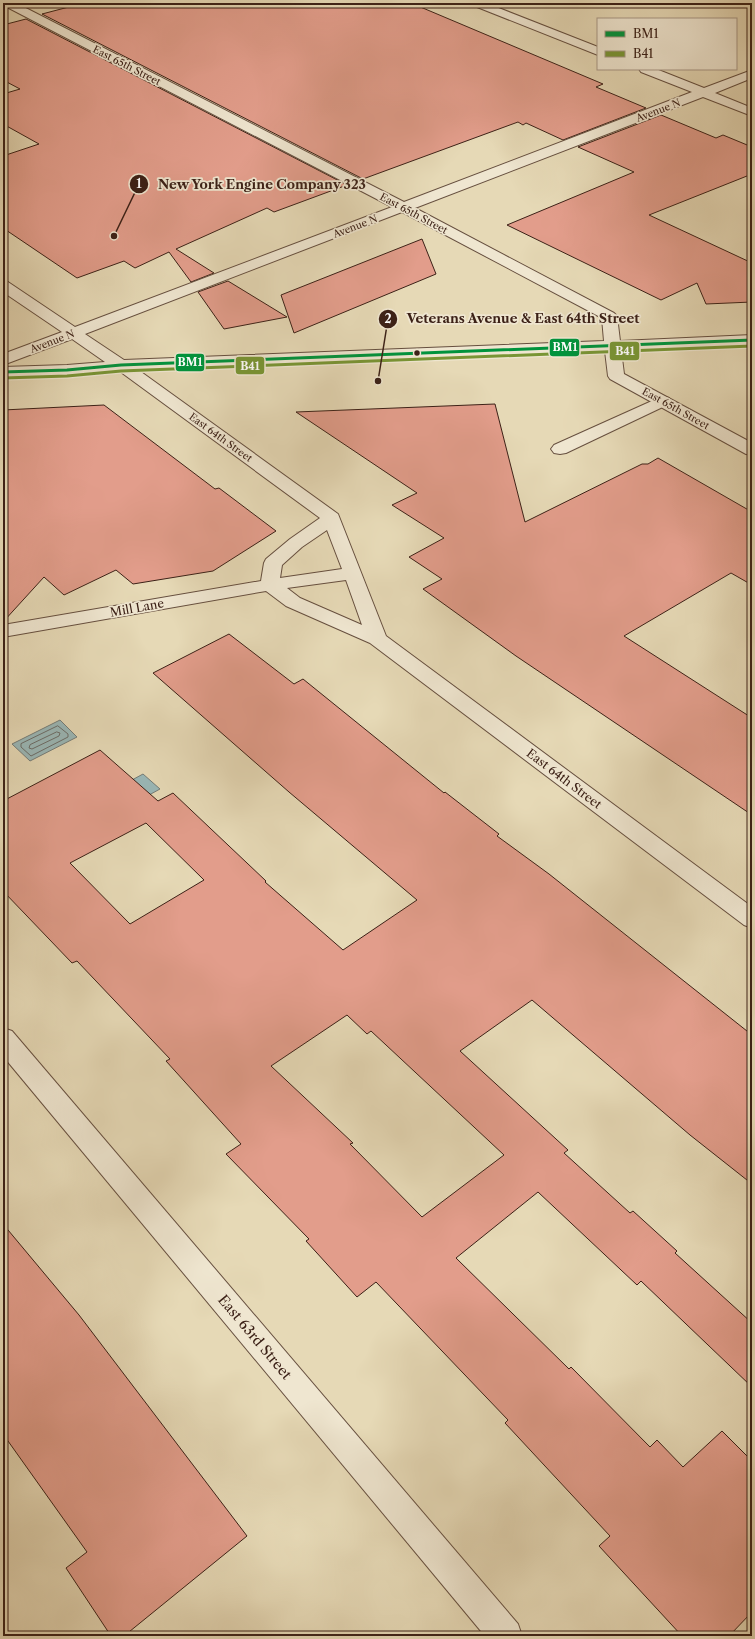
<svg xmlns="http://www.w3.org/2000/svg" width="755" height="1639" font-family="'Libre Caslon Text',serif">
<style>
.water{fill:#9ab8b8;stroke:#747c78}
.lines{fill:none;stroke-linecap:round;stroke-linejoin:round}
.shore{stroke:#6b6c68;stroke-width:1}
.building{fill:#e29d8b;stroke:#3c2117;fill-rule:evenodd}
.service-casing{stroke:#664f3f;stroke-width:2}
.minor-casing{stroke:#664f3f;stroke-width:2}
.service{fill:#efe6d0;fill-rule:evenodd}
.minor{fill:#efe6d0;fill-rule:evenodd}
.bus-1-casing{stroke:#efe6d0;stroke-width:5.5}
.bus-2-casing{stroke:#efe6d0;stroke-width:5.5}
.bus-1{stroke:#00933c;stroke-width:3}
.bus-2{stroke:#799534;stroke-width:3}
.bus-dot{fill:#3c2117;stroke:#efe6d0;stroke-width:1.5}
.labels{text-anchor:middle;stroke-width:3.5;stroke-linejoin:round;paint-order:stroke}
.far-street-label{font-size:10px;fill:#3c2117;stroke:#efe6d0}
.street-label{font-size:12px;fill:#3c2117;stroke:#efe6d0}
.near-street-label{font-size:14px;fill:#3c2117;stroke:#efe6d0}
.leader{fill:none;stroke:#3c2117;stroke-width:1.5}
.callout-dot{fill:#3c2117;stroke:#efe6d0;stroke-width:1.5}
.mark-label{font-size:12px;text-anchor:middle;font-weight:bold;fill:#fff}
.callout-label{font-size:13px;text-anchor:middle;font-weight:bold;fill:#3c2117;stroke:#efe6d0;stroke-width:3.5;stroke-linejoin:round;paint-order:stroke}
.line-badge{stroke:#efe6d0;stroke-width:1.5}
.badge-label{font-size:11px;text-anchor:middle;font-weight:bold;fill:#fff}
</style>
<rect width="100%" height="100%" fill="#e6d9b6"/>
<filter id="stains"><feTurbulence type="fractalNoise" baseFrequency=".005" numOctaves="4"/><feColorMatrix values="0 0 0 0 .2 0 0 0 0 .09 0 0 0 0 .02 0 0 0 .5 -.17"/></filter>
<radialGradient id="worn" r=".72"><stop offset=".6" stop-color="#630" stop-opacity="0"/><stop offset="1" stop-color="#630" stop-opacity=".3"/></radialGradient>
<g class="water">
<polygon points="60,720 77,737 30,761 12,744"/>
<polygon points="143,774 160,789 105,819 88,804"/>
</g>
<g class="lines">
<g class="shore">
<polygon points="58,726 68,734 68,737 31,756 21,747 21,744"/>
<polygon points="57,732 60,733 59,736 32,749 29,748 30,745"/>
</g>
</g>
<g class="building">
<polygon points="84,3 411,3 603,84 596,87 646,108 563,140 526,123 523,125 518,122 363,179 42,14"/>
<polygon points="26,19 347,185 274,212 267,208 176,249 214,273 191,282 169,252 135,268 124,261 77,278 3,228 3,156 39,144 3,124 3,94 20,89 3,80 3,25"/>
<polygon points="661,115 716,138 723,135 752,147 752,174 649,215 752,263 752,302 706,304 697,283 661,300 507,225 634,172 578,147"/>
<polygon points="422,239 436,274 294,333 281,295"/>
<polygon points="228,281 287,317 224,329 198,292"/>
<polygon points="495,404 525,522 642,464 648,464 658,458 752,512 752,585 731,573 624,636 752,718 752,815 516,656 423,589 442,579 409,557 444,538 392,505 417,493 296,412"/>
<polygon points="104,405 215,489 219,488 276,531 213,571 133,584 116,570 64,595 44,577 3,622 3,410"/>
<path d="M229,634l65,50 9,-5 141,114 1,-1 54,42 -2,2 52,38 203,161v149l-62,-49 -158,-135 -72,51 108,99 -4,3 66,60 3,-2 44,40 -2,2 77,70v64l-111,-106 -4,4 -99,-93 -82,66 113,111 2,-2 79,80 7,-7 26,27 39,-36 30,30v151l-23,24h-47l-83,-90 11,-10 -105,-113 3,-3 -132,-138 -19,15 -51,-56 3,-2 -83,-85 15,-10 -75,-83 4,-2 -93,-98 -5,2 -69,-72v-90l97,-51 58,51 15,-8 93,88 -1,1 78,68 74,-50 -128,-108 -136,-119zM146,823l58,57 -74,44 -60,-61zM347,1015l20,19 4,-3 133,124 -82,62 -72,-73 3,-1 -82,-77z"/>
<polygon points="3,1224 79,1315 247,1536 124,1636 111,1636 66,1568 87,1552 3,1434"/>
</g>
<g class="lines">
<g class="service-casing">
<polygon id="service" points="663,396 669,398 671,401 669,404 566,453 560,454 554,453 551,449 554,445"/>
</g>
<g class="minor-casing">
<g id="minor">
<path d="M3,3h13l388,199 288,-110 -51,-20 -2,-3h17l48,19 48,-18v8l-37,15 37,15v8l-49,-19 -288,111 199,105 3,3 3,25 132,-6v10l-131,5 3,24 128,69v12l-6,-1 -136,-75 -2,-3 -3,-25 -468,18 201,145 48,122 366,271v21l-8,-3 -374,-282 -84,-37 -20,-15 -263,46v-12l258,-44 3,-18 2,-4 24,-20 30,-21 -202,-148 -51,5 -64,2v-10l64,-2 38,-3 -33,-23 -69,26v-11l59,-22 -59,-40v-11l5,1 67,45 317,-120 -389,-202zM402,212l200,106 2,23 -480,19 -39,-26zM327,530l15,39 -62,9 2,-13 20,-18zM346,580l16,45 -62,-27 -13,-10z"/>
<polygon points="470,3 486,3 598,47 598,55 472,5"/>
<polygon points="3,1028 12,1031 518,1624 522,1636 485,1636 3,1056"/>
</g>
</g>
<use href="#service" class="service"/>
<use href="#minor" class="minor"/>
<g class="bus-1-casing">
<polyline id="bus-1" points="3,372 67,370 121,365 752,340"/>
</g>
<g class="bus-2-casing">
<polyline id="bus-2" points="3,378 67,376 121,371 752,346"/>
</g>
<use href="#bus-1" class="bus-1"/>
<use href="#bus-2" class="bus-2"/>
</g>
<circle class="bus-dot" cx="417" cy="353" r="3.5"/>
<g class="labels">
<g class="far-street-label">
<text transform="translate(127 65) rotate(27)" y="4">East 65th Street</text>
<text transform="translate(658 110) rotate(-21)" y="4">Avenue N</text>
<text transform="translate(414 213) rotate(28)" y="4">East 65th Street</text>
<text transform="translate(355 226) rotate(-21)" y="4">Avenue N</text>
<text transform="translate(52 341) rotate(-21)" y="4">Avenue N</text>
<text transform="translate(676 408) rotate(29)" y="4">East 65th Street</text>
<text transform="translate(221 437) rotate(36)" y="4">East 64th Street</text>
</g>
<g class="street-label">
<text transform="translate(137 608) rotate(-10)" y="4">Mill Lane</text>
<text transform="translate(564 779) rotate(37)" y="4">East 64th Street</text>
</g>
<g class="near-street-label">
<text transform="translate(255 1337) rotate(50)" y="5">East 63rd Street</text>
</g>
</g>
<path class="leader" d="M114 236L139 184M378 381L388 319"/>
<g class="callout-dot">
<circle cx="114" cy="236" r="4"/>
<circle cx="378" cy="381" r="4"/>
<circle cx="139" cy="184" r="10"/>
<circle cx="388" cy="319" r="10"/>
</g>
<g class="mark-label">
<text x="139" y="188">1</text>
<text x="388" y="323">2</text>
</g>
<g class="callout-label">
<text x="262" y="189">New York Engine Company 323</text>
<text x="523" y="323">Veterans Avenue &amp; East 64th Street</text>
</g>
<g class="line-badge">
<rect x="549" y="338" width="31" height="19" rx="4" fill="#00933c"/>
<rect x="609" y="341" width="31" height="20" rx="4" fill="#799534"/>
<rect x="175" y="353" width="30" height="19" rx="4" fill="#00933c"/>
<rect x="235" y="356" width="30" height="19" rx="4" fill="#799534"/>
</g>
<g class="badge-label">
<text x="565" y="351">BM1</text>
<text x="625" y="355">B41</text>
<text x="190" y="366">BM1</text>
<text x="250" y="370">B41</text>
</g>
<rect width="755" height="1639" fill="none" stroke="#e6d9b6" stroke-width="16"/>
<rect x="4" y="4" width="747" height="1631" fill="none" stroke="#3c2117" stroke-width="2"/>
<rect x="8" y="8" width="739" height="1623" fill="none" stroke="#3c2117"/>
<rect x="597" y="18" width="140" height="52" fill="#efe6d0" stroke="#a79786"/>
<rect x="605" y="31" width="20" height="6" fill="#00933c" stroke="#a79786"/>
<text x="633" y="38" font-size="12" fill="#3c2117">BM1</text>
<rect x="605" y="51" width="20" height="6" fill="#799534" stroke="#a79786"/>
<text x="633" y="58" font-size="12" fill="#3c2117">B41</text>
<rect width="100%" height="100%" filter="url(#stains)"/>
<rect width="100%" height="100%" fill="url(#worn)"/>
</svg>
